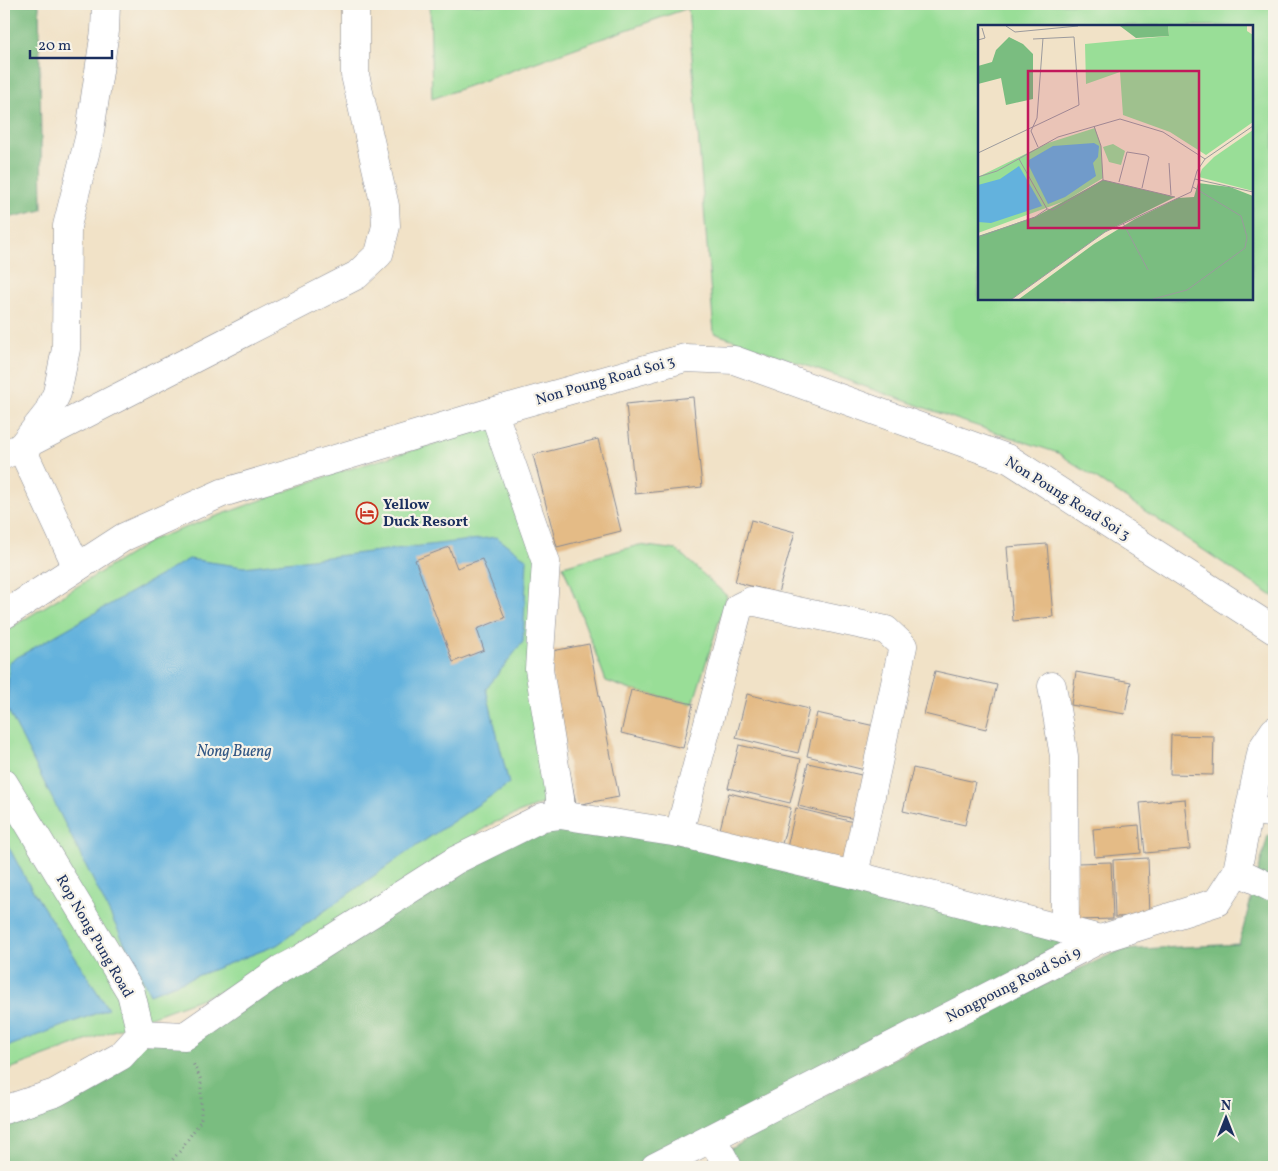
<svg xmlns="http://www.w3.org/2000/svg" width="1278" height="1171" font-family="Vollkorn,serif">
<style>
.green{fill:#99de97;stroke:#5a867a;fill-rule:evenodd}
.forest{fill:#7abd80;stroke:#4a766f}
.water{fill:#63b2dd;stroke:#3f709e}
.building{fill:#e4bb86}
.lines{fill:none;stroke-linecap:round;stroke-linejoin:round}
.minor-casing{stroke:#868892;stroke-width:29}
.path{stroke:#868892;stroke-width:3;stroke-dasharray:1 4;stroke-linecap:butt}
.minor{stroke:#fff;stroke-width:28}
.labels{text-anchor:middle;stroke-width:4.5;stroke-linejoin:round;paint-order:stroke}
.street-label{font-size:15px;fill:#1b2f5e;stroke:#f7f3e8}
.poi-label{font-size:15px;font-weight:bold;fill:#1b2f5e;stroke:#f7f3e8;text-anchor:start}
.water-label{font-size:16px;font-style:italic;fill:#315684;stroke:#f7f3e8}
.inset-road{fill:none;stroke:#9b9a9d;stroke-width:1}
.view{fill:#c2185b;fill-opacity:0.15;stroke:#c2185b;stroke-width:2.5}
.inset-edge{fill:none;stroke:#1b2f5e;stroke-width:2.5}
</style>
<rect width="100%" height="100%" fill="#f7f3e8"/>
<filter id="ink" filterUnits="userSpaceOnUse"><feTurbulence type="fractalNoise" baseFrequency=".02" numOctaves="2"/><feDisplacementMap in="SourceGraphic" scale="10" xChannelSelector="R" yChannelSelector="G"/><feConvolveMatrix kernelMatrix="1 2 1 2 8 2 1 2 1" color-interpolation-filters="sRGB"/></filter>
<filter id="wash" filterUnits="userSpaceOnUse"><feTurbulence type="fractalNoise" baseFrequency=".0096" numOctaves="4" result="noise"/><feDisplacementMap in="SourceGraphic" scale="20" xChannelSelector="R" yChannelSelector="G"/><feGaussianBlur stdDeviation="1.12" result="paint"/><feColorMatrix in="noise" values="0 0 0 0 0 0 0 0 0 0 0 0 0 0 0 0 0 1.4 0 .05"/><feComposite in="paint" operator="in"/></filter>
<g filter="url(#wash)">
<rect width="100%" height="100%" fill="#f1e2c7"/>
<g class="green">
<path d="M430,4h844v593l-216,-144 -99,-33 -245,-87 -26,-325 -256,91zM979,26h273v273h-273z"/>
<polygon points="498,425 546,562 551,800 491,824 281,969 4,1071 4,632 154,539 336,473"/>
<polygon points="639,545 677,550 727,596 693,704 631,690 606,681 563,566"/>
</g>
<g class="forest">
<polygon points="4,4 39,4 42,210 4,219"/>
<polygon points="560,815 1100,939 655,1167 4,1167 4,1110 55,1093"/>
<polygon points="1268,835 1274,836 1274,1167 701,1167 801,1107 979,1014 1121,950 1239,944"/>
</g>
<g class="water">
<polygon points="496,537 527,559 523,642 486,689 509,784 403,855 277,945 150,994 7,708 9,662 189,559 244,567"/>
<polygon points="4,838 28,883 108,1009 4,1048"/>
</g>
<g id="blocks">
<g class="building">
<polygon points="693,397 702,487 635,494 626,404"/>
<polygon points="598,439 621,531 557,547 533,455"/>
<polygon points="751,520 795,532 778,593 735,582"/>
<polygon points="1047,544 1053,617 1013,621 1007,547"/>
<polygon points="449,547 457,568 482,559 505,618 477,629 484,650 453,662 415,560"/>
<polygon points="589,644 619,797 576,805 547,652"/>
<polygon points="935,671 997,685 986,729 924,714"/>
<polygon points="1076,672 1131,682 1125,714 1071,705"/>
<polygon points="631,690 693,704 683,748 621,733"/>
<polygon points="747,694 809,709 798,753 736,738"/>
<polygon points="817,713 879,727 869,771 807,756"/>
<polygon points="1171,735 1214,736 1213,775 1170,774"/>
<polygon points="739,745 801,759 790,803 728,788"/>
<polygon points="808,763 870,777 859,820 798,806"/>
<polygon points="913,768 975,782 965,825 903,811"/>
<polygon points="729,793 791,808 780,852 718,837"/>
<polygon points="1185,799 1190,849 1145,853 1140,803"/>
<polygon points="796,808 858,823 848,867 786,852"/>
<polygon points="1139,825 1141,853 1095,857 1093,829"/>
<polygon points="1148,858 1150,916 1115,917 1113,860"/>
<polygon points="1111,862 1113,919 1078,920 1077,863"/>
</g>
</g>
</g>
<g filter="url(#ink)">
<use href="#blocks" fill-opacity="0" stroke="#868892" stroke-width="1"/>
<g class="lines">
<g class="minor-casing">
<g id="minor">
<polyline points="492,412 498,425 546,562 539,669 560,797 560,815"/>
<polyline points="4,455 21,447 357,275 379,254 386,226 385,206 355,75 355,4"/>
<polyline points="77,567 21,447 47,414 57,393 66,349 67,226 89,138 105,31 106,4"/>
<polyline points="4,615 124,537 222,493 492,412 685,358 734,360 1009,459 1274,630"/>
<polyline points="1052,686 1064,756 1065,930"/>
<polyline points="4,783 131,993 141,1034 121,1056 55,1093 4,1110"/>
<polyline points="1250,810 1274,814"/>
<polyline points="679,833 739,607 751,601 886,630 903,646 854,875"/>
<polyline points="1237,871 1274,889"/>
<polyline points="141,1034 185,1036 281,969 300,959 456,860 543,817 560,815 679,833 854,875 1100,939"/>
<polyline points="712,1138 728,1167"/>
<polyline points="655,1167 1100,939 1217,902 1237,871 1262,749 1274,731"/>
</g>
</g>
<polyline class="path" points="166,1167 180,1151 201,1120 201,1080 192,1061"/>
<use href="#minor" class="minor"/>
</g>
</g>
<defs>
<g id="hotel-ring" transform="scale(1.125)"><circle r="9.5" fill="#f7f3e8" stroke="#c8321e" stroke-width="1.5"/><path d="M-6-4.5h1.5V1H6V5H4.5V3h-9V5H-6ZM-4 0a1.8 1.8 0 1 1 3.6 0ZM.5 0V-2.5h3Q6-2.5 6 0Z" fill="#c8321e"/></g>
</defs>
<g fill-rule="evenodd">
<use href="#hotel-ring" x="367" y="513"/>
</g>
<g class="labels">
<g class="street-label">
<text transform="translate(605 380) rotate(-16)" y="5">Non Poung Road Soi 3</text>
<text transform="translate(1068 498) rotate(32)" y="5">Non Poung Road Soi 3</text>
<text transform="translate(95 936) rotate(60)" y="5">Rop Nong Pung Road</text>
<text transform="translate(1013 984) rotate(-27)" y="5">Nongpoung Road Soi 9</text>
</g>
<g class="poi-label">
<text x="383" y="509">Yellow<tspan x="383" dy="17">Duck Resort</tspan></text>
</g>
<g class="water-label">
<text x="234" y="756">Nong Bueng</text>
</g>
</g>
<g transform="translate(978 25)">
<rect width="275" height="275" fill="#f1e2c7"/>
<path d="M190,1h79v5l6,4v87l-47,33 -36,-23 -47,-17 -3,-43 -34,12 -1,-40 84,-8zM117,103l6,18 2,32 -38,23 -87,32v-56l70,-34zM275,105v61l-54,-14 3,-8 12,-12zM135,119l12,7 -4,14 -12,-3 -6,-15z" fill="#99de97"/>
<path d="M142,1h48l1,10 -33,2zM31,12l14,7 10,10v45l-27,6 -5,-27 -23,6v-18l14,-4 4,-12zM125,155l72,17 -70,35 -93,67h-34v-63l57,-19zM220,158l32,4 23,9v103h-234l75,-55 41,-25 43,-21 16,-1z" fill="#7abd80"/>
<path d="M116,118l5,3 -1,11 -5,6 3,13 -31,21 -17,7 -19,-38v-6l24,-14zM41,141l23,40 -51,17 -13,-1v-37l22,-6z" fill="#63b2dd"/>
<path class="inset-road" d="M28,1l9,6 63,-6M0,15l7,-2 -3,-10M116,101l7,20 2,34M60,122l-7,-16 6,-13 6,-80M0,128l101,-48 -5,-68 -41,2M191,138l2,32M0,152l19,-6 61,-34 62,-18 43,13 42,27M217,154l58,13M141,157l8,-30 19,3 3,2 -7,31M69,184l6,1 50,-30 72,17M145,198l25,47M0,212l57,-20 12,-8 -28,-50M34,274l93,-67 86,-40 6,-21 8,-12 48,-33M175,274l34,-9 58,-42 2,-11 -6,-21 -48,-29"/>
<path class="view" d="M50,46h171v157h-171z"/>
<rect width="275" height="275" class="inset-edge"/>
</g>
<rect width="1278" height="1171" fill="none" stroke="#f7f3e8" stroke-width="20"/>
<g transform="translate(1226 1118)" stroke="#f7f3e8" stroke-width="4" paint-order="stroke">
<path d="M0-4L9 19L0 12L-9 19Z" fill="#1b2f5e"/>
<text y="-8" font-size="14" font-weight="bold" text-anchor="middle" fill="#1b2f5e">N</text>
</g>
<path d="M30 50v8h82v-8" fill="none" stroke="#1b2f5e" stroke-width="2.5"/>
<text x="38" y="50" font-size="15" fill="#1b2f5e" stroke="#f7f3e8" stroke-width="4" paint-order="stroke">20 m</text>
</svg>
